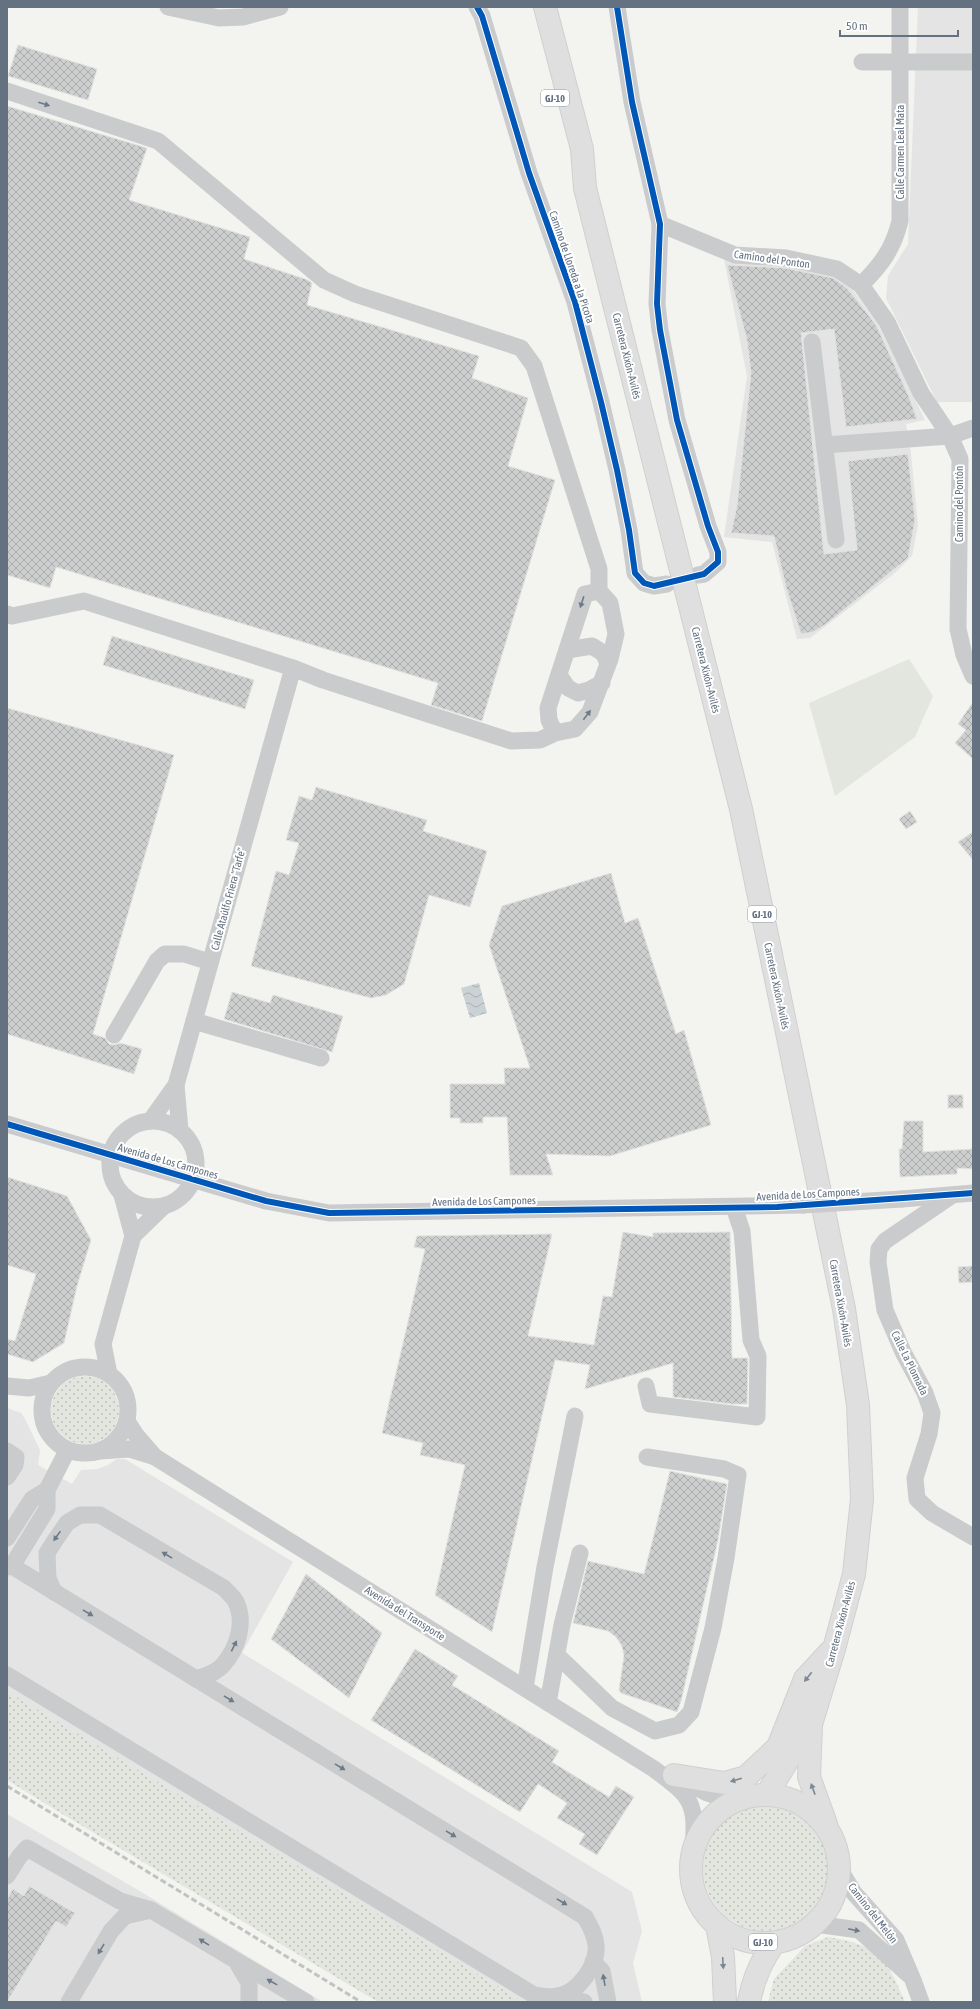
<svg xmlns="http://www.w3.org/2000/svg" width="980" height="2009" font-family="'Asap Condensed',sans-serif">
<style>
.built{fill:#e3e4e3}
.grass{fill:url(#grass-dots)}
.garden{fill:#e2e6df}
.water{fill:url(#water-waves)}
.building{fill:url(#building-cross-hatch);stroke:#e2e2e0}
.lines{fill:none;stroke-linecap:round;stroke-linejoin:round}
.highway-casing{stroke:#cfd0cf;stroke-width:24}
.minor{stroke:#cacbcc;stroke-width:17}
.highway{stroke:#dfdfe0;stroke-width:22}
.rail{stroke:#c1c2c2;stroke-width:3;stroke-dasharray:6 3;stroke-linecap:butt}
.minor-bridge{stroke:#cacbcc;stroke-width:17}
.cycleway-casing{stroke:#fff;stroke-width:8}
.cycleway{stroke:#0057b8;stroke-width:6}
.oneway{fill:#6d7a88}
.oneway2{fill:#7c8794}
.labels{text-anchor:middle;stroke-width:4;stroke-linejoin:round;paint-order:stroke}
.shield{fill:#fff;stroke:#929ca7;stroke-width:1}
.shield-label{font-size:10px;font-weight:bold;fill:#637181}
.street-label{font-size:11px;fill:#637181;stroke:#fff}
</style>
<defs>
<pattern id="grass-dots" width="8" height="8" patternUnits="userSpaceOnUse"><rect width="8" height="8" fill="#e2e6df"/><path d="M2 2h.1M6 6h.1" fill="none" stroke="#bbbfba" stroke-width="1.8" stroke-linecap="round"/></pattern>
<pattern id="water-waves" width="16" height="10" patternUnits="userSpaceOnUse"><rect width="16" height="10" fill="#cbd2d5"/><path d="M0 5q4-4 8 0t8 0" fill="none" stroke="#a8afb2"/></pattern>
<pattern id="building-cross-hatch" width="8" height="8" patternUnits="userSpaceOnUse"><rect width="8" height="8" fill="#cdcece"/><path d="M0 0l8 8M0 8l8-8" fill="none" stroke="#aaacad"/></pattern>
</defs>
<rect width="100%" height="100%" fill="#f3f3f0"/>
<g class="built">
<polygon points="918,7 973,7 973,402 937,402 886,298 888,276 908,244"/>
<polygon points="724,259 798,263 835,273 853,290 879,326 925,420 906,424 911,454 918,525 912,556 895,573 810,638 797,639 772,542 724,537 747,376"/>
<polygon points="7,1408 21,1413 25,1419 40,1450 38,1465 72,1484 81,1470 97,1469 108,1465 117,1459 125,1459 293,1562 242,1653 632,1892 642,1931 633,1963 642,2002 524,2002 7,1691"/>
<polygon points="7,1814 138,1890 323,2002 7,2002"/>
</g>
<g class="grass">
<circle cx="85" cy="1410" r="34"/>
<polygon points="7,1691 524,2002 378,2002 59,1812 7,1780"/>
<circle cx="766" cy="1868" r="63"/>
<path d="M828,1937c49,7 59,22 77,65h-137l6,-23 31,-33z"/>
</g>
<polygon class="garden" points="909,659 933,696 915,737 835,796 809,703"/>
<polygon class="water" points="479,983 487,1013 470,1018 461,988"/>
<g class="building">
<polygon points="18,45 97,69 88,100 8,76"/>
<polygon points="7,106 147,148 129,200 250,237 244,259 308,280 312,283 307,305 479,356 472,378 528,398 508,466 555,480 482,721 431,705 438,683 56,567 50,588 7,575"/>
<polygon points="727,265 785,268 833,278 847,288 876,325 909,397 917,419 846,427 834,329 801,333 824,554 857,550 848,461 908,454 915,520 908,558 826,624 813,632 801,634 786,587 774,536 731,533 737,506 751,373 747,340"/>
<polygon points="112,636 254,680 245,709 103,665"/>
<polygon points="973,702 973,759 955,743 966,730 958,724"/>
<polygon points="7,708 174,755 93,1034 105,1038 109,1044 114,1045 120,1043 142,1049 134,1074 7,1034"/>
<polygon points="316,787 427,820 423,831 487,851 470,907 429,895 404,984 386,995 371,998 251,966 276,871 289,875 299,843 286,840 299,796 312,800"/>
<polygon points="910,811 917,822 906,829 899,819"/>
<polygon points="973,832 973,860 958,842"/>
<polygon points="611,873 625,923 638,918 676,1034 684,1030 711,1125 610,1156 546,1154 553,1175 510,1175 507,1117 483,1117 483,1123 460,1123 460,1118 450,1118 450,1084 505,1084 504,1068 530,1068 489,945 502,906"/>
<polygon points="232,992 270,1003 273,995 343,1016 332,1052 224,1019"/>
<rect x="948" y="1095" width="15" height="13"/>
<polygon points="904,1121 923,1121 923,1152 973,1149 973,1169 957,1168 957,1174 900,1177 899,1149 902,1149"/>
<polygon points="7,1177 67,1196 91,1240 77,1286 64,1343 33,1362 7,1354 7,1339 15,1341 36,1274 7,1265"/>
<polygon points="623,1232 653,1237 653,1233 730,1232 732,1358 748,1358 747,1404 732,1404 673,1397 673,1363 585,1389 590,1365 555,1360 492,1632 435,1595 465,1465 420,1455 423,1443 382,1433 425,1249 414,1247 417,1236 552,1234 528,1336 594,1345 603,1296 612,1297"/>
<polygon points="973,1266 973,1282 959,1283 958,1267"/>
<polygon points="670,1471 727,1484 718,1540 681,1701 677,1712 621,1693 619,1690 624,1656 622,1646 616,1637 608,1631 573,1623 588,1561 644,1574"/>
<polygon points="306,1574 382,1633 349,1698 271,1639"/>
<polygon points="415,1649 458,1676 452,1685 559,1751 552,1762 609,1797 616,1786 634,1797 597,1855 579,1844 585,1834 557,1818 567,1803 538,1784 520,1812 371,1720"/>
<polygon points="29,1886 75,1913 66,1927 56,1921 7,2002 7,1899 13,1889 24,1896"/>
</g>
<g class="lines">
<g class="highway-casing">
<g id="highway">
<polyline points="545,7 582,149 585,188 741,809 844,1309 858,1405 862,1499 854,1574 834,1649 812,1721 767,1794"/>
<polyline points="811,1724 809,1777 826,1824"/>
<polyline points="674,1775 724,1783 746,1777 778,1747 805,1679 830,1652"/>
<circle cx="765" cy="1869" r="74"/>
<polyline points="717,1925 723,1957 725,2002"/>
<path d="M749,2002c4,-22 12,-41 25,-59"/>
</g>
</g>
<g class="minor">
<polyline points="168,7 219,18 243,17 280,7"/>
<polyline points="477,7 482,16 529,173 575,302 601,402 617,470 629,530 635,573 644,583 654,586 667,584"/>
<polyline points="617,7 632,102 660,224 657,304 660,330 677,420 708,526 718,552 718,562 704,574 698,575"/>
<polyline points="862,62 973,62"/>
<polyline points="7,91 158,141 324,280 355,294 521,348 534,366 599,569 599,591"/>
<polyline points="660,224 735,255 786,258 837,269 861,285 887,322 921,393 950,436 960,459 958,629 964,655 973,676"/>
<path d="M861,285c21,-21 32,-36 39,-64v-214"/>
<polyline points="812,342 836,540"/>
<polyline points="824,445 950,436 973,428"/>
<polyline points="7,614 12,616 84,601 293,668 323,680 511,741 540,740 555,733 575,729 590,712 610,659 616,634 610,603 599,591 585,594 548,708 549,720 555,733"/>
<polyline points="567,650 592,646 603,653 608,663"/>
<polyline points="559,675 568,688 578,693 589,690 602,683"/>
<polyline points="194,1021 321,1058"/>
<polyline points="114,1035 157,961 165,954 184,954 210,962"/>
<polyline points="176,1085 180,1130"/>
<polyline points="151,1120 176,1085 293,668"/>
<circle cx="153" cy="1164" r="43"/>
<polyline points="7,1124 266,1201 329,1213 803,1205"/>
<polyline points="951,1196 885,1241 879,1249 878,1262 885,1310 903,1352 925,1393 932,1413 929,1434 915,1478 917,1499 932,1513 973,1537"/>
<polyline points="902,1199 973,1193"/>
<polyline points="133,1236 164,1206"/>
<circle cx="85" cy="1410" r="43"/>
<polyline points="109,1374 103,1344 133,1236 122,1195"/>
<polyline points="7,1386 29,1388 51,1383"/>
<polyline points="646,1386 650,1404 757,1417 758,1356 751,1340 742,1231 734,1207"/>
<path d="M127,1421l9,14 19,22 499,312c37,28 43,32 39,80"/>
<polyline points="7,1451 16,1457 15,1465 7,1477"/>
<polyline points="100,1451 129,1449 155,1457"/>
<polyline points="7,1538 32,1499 47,1490 67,1451"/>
<polyline points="12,1566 47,1509 47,1490"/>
<path d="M7,1567l5,-1 573,351c5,9 10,17 11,28 2,20 -18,48 -38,51 -7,2 -17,0 -24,-1l-527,-320"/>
<path d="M54,1592l-6,-14 -1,-25 7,-11 13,-19 13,-8h20l124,73c3,4 10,9 12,14 10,21 1,47 -13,63 -7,8 -18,11 -27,14"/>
<polyline points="557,1655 612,1708 655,1731 679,1725 691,1712 713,1628 726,1558 738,1475 724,1469 647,1457"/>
<polyline points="525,1688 545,1567 575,1416"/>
<polyline points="548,1703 562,1625 580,1553"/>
<polyline points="684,1781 707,1793 732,1801"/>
<polyline points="840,1870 854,1893 896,1940 913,1980 921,2002"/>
<polyline points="7,1876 19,1857 27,1848 120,1901 151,1910"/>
<polyline points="815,1924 859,1930 909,1975"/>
<polyline points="593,1962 602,1971 608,2002"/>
<polyline points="238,1964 249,1983 249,2002"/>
<polyline points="559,1996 584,2002"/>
<polyline points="69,2002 111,1931 125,1916 151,1910 306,2002"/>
</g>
<use href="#highway" class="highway"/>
<polyline class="rail" points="7,1786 361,2002"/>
<polyline class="minor-bridge" points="803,1205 902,1199"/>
<g class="cycleway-casing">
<g id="cycleway">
<polyline points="477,7 482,16 529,173 575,302 601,402 617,470 629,530 635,573 644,583 654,586 704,574 718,562 718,552 708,526 677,420 660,330 657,304 660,224 632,102 617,7"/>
<polyline points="7,1124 266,1201 329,1213 777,1207 973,1193"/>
</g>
</g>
<use href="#cycleway" class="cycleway"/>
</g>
<defs><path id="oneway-solid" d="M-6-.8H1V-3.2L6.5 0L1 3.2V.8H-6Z"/></defs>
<g class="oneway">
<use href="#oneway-solid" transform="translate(44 104) rotate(18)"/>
<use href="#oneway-solid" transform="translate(582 602) rotate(108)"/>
<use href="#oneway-solid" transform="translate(587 715) rotate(-53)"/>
<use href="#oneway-solid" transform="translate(57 1536) rotate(125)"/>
<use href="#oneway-solid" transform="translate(167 1555) rotate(-149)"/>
<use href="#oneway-solid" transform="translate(88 1613) rotate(31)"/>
<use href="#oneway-solid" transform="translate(234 1646) rotate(-64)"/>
<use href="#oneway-solid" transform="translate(229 1699) rotate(31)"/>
<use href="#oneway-solid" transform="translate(340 1767) rotate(31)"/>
<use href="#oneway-solid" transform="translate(451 1834) rotate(31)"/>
<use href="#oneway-solid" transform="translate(562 1902) rotate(31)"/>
<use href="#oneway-solid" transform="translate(854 1930) rotate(12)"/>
<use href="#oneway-solid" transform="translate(204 1942) rotate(-148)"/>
<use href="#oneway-solid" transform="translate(101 1949) rotate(121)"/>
<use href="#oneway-solid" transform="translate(604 1980) rotate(-100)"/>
<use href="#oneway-solid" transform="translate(272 1982) rotate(-151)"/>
</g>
<g class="oneway2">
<use href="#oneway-solid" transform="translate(808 1677) rotate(128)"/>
<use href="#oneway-solid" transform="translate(736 1780) rotate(164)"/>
<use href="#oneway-solid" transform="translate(813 1789) rotate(-110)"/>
<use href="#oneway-solid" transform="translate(723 1963) rotate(87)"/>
</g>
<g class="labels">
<g class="shield">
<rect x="541" y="90" width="28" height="16" rx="3"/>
<rect x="748" y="906" width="28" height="16" rx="3"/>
<rect x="749" y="1934" width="28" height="16" rx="3"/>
</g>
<g class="shield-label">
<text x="555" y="102">GJ-10</text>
<text x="762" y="918">GJ-10</text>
<text x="763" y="1946">GJ-10</text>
</g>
<g class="street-label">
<text transform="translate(900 152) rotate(-90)" y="4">Calle Carmen Leal Mata</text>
<text transform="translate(772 259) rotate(8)" y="4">Camino del Ponton</text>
<text transform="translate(572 267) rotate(71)" y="4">Camino de Lloreda a la Picota</text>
<text transform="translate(627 356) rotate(76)" y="4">Carretera Xixón-Avilés</text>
<text transform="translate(959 504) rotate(-90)" y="4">Camino del Pontón</text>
<text transform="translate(706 670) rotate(76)" y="4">Carretera Xixón-Avilés</text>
<text transform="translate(228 899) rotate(-75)" y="4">Calle Ataúlfo Friera "Tarfe"</text>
<text transform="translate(777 986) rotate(78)" y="4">Carretera Xixón-Avilés</text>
<text transform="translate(168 1161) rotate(16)" y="4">Avenida de Los Campones</text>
<text transform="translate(808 1194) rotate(-3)" y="4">Avenida de Los Campones</text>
<text transform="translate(484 1201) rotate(-1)" y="4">Avenida de Los Campones</text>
<text transform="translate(841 1303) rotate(80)" y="4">Carretera Xixón-Avilés</text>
<text transform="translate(910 1363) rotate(64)" y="4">Calle La Plomada</text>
<text transform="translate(405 1613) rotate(32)" y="4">Avenida del Transporte</text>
<text transform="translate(840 1624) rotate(-75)" y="4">Carretera Xixón-Avilés</text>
<text transform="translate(873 1913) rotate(52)" y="4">Camino del Melón</text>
</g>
</g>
<rect width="980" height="2009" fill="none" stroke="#637181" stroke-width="16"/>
<path d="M840 30v6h118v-6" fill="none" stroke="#637181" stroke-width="2"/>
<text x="846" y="30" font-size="12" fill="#637181" stroke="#ffffff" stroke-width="3" paint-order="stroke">50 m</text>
</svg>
